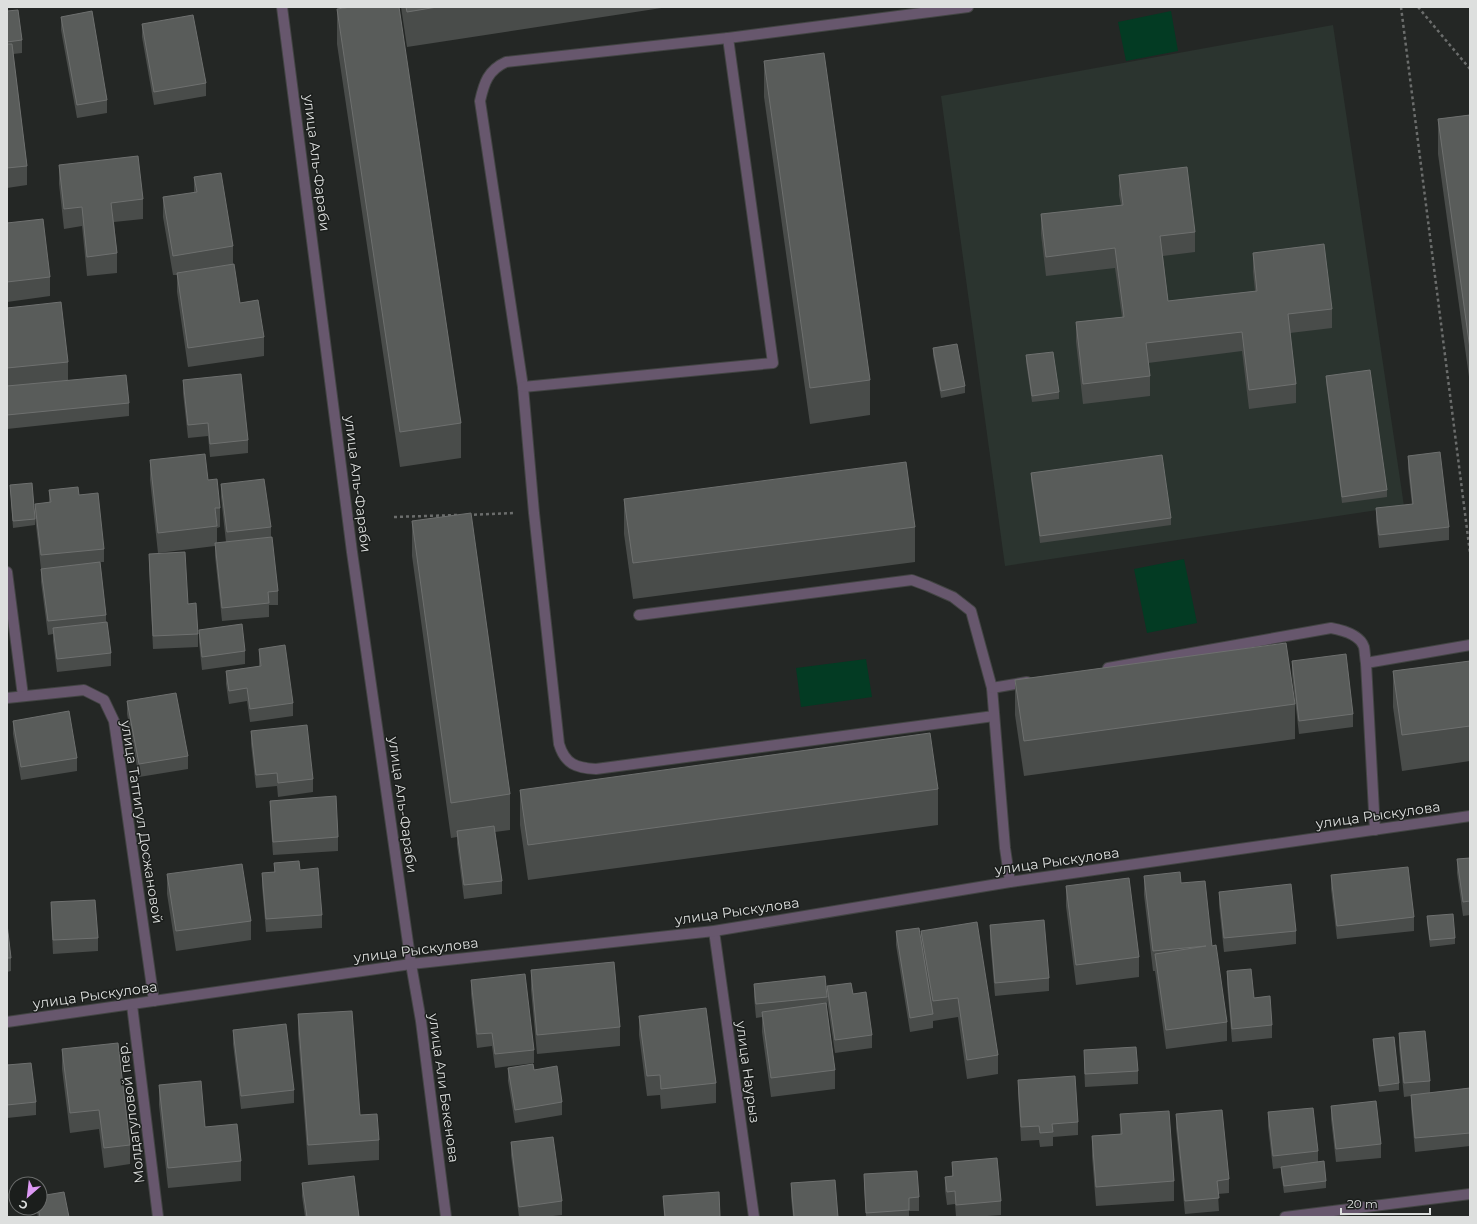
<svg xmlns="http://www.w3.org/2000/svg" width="1477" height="1224" font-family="Montserrat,sans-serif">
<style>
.built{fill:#2b342f}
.green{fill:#033b23}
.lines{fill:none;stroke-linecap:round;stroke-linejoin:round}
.minor-casing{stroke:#424443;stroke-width:12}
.path{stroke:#6b6d6c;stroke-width:2.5;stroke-dasharray:3 3;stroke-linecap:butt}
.minor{stroke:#67576d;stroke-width:10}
.wall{fill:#494c4a}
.building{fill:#595c5a;stroke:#6e706f}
.labels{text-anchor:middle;stroke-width:3;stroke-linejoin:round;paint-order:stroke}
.street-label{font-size:14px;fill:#dddfde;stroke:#1b1e1c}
</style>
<rect width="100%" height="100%" fill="#242725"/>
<polygon class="built" points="1333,25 1404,506 1005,566 941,96"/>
<g class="green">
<polygon points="1171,11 1178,51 1126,61 1118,22"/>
<polygon points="1184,559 1197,623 1147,633 1134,569"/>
<polygon points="866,659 872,697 801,707 796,668"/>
</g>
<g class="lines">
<g class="minor-casing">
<g id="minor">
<polyline points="282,7 352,552 411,964 421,1021 446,1217"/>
<path d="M968,7l-240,31 -222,24c-18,8 -22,21 -26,39l43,286 11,126 25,231c6,20 17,24 37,25l398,-53"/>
<polyline points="523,387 773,363 728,38"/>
<polyline points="7,572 23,696"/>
<polyline points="639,615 912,580 928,586 953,597 971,611 992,688 1005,848 1010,882"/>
<polyline points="1366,663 1470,645"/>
<path d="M1108,668l223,-40c11,2 29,7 33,19 1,5 1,11 2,16l9,167"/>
<polyline points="992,688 1027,682"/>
<polyline points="7,698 84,690 104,700 114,721 154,1001"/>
<polyline points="714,931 754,1217"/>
<polyline points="132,1005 158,1217"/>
<polyline points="7,1022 411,964 714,931 1010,882 1470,816"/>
<polyline points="1285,1217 1470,1194"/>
</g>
</g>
<g class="path">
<polyline points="1401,7 1470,553"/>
<polyline points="1418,7 1470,69"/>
<polyline points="468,515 513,513"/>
<polyline points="394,517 457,515"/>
</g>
<use href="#minor" class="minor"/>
</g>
<g class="wall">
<polygon points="401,7 668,7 407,47"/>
<polygon points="337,9 461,423 461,458 400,467 337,44"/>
<polygon points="7,11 22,40 22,53 13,54 27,166 27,185 7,188"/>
<polygon points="61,17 107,100 107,113 77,118 61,30"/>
<polygon points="142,24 206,83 206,96 154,105 142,37"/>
<polygon points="764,61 870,380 870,415 810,424 764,97"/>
<polygon points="1470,115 1470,384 1438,154 1438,119"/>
<polygon points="59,165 143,199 143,219 114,222 117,253 117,273 87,276 82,226 64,229 59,184"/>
<polygon points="1119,175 1195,232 1195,252 1163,256 1168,301 1255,291 1253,272 1253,253 1332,309 1332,328 1290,333 1296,384 1296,403 1249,409 1242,351 1148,363 1150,376 1150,396 1083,404 1076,342 1076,322 1122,317 1115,268 1046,276 1041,234 1041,214 1121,205 1119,195"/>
<polygon points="194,177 233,246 233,265 240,303 264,337 264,356 188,367 177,292 177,275 173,275 163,217 163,197 194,193"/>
<polygon points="7,223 50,277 50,296 7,302"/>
<polygon points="7,308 68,362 68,380 129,403 129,416 7,429"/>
<polygon points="933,348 965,386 965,393 941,398 933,355"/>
<polygon points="1026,355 1059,392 1059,399 1032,402 1026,362"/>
<polygon points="1326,376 1387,490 1387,497 1342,503 1326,382"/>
<polygon points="183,380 248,440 248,453 210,457 208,436 188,438 183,393"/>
<polygon points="1408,456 1449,527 1449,540 1379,548 1376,521 1376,508 1412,505 1408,469"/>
<polygon points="150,460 208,480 220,508 220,527 217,528 217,543 226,542 221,497 221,484 271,527 271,537 278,591 278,605 269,605 269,617 222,621 215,556 215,546 158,553 150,480"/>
<polygon points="1031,473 1171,518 1171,525 1040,543 1031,480"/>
<polygon points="10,485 35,519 35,525 13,528"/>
<polygon points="49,490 79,495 104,549 104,562 100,562 106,615 106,622 111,653 111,666 57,672 53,641 53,634 48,635 41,582 41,569 78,565 41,569 35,517 35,504 49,503"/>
<polygon points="624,499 915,527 915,562 633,599 624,534"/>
<polygon points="412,521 510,794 510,830 495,832 502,881 502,894 464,899 457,844 457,837 451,838 412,556"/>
<polygon points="149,554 188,604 198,634 198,647 153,649 149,567"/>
<polygon points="199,630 245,651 245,664 202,670 199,643"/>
<polygon points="259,649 293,703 293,716 250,722 247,701 229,704 226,684 226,671 259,666"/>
<polygon points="1292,661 1353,714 1353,727 1299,734 1292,674"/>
<polygon points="1470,661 1470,761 1402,771 1393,707 1393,671"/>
<polygon points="1015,680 1295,704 1295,739 1024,776 1015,715"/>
<polygon points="127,701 188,756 188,769 139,777 127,714"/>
<polygon points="13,721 77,758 77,771 21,780 13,734"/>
<polygon points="251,731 313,779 313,792 278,797 277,786 256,788 251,744"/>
<polygon points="938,789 938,825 528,880 520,825 520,790"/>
<polygon points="270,801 338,837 338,851 273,855 270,814"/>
<polygon points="1470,858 1470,915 1463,916 1457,873 1457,859"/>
<polygon points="274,863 300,870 322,915 322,928 266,932 262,886 262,873 274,872"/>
<polygon points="167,874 251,921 251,940 176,951 167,894"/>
<polygon points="1331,875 1414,917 1414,931 1337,939 1331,889"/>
<polygon points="1144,876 1181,883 1212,946 1227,1022 1227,1041 1166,1049 1155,971 1153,971 1144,895"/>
<polygon points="1066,886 1139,957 1139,977 1076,985 1066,906"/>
<polygon points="1219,892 1296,931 1296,944 1224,952 1219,905"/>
<polygon points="51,902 98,938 98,951 53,954 51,915"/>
<polygon points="1427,916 1455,938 1455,944 1430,947 1427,923"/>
<polygon points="7,924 11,958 11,971 7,972"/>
<polygon points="990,925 1049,978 1049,991 995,996 990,939"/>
<polygon points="896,931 921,940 921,931 998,1055 998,1074 967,1079 958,1017 933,1021 933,1028 910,1032 896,945"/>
<polygon points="531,970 620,1027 620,1046 537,1054 531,990"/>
<polygon points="1227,971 1254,998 1272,1025 1272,1038 1232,1042 1227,984"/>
<polygon points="471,980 534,1050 534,1063 495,1068 492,1046 477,1048 471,994"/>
<polygon points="754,984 827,996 827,986 853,994 872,1035 872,1048 835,1053 827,1000 827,1010 835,1070 835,1089 771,1097 762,1032 762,1017 756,1018 754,997"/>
<polygon points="298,1014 360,1115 379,1140 379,1160 308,1165 298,1034"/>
<polygon points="639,1016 716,1083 716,1103 661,1109 660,1095 647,1096 639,1035"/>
<polygon points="233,1030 294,1090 294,1103 241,1109 233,1044"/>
<polygon points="1399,1033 1430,1081 1430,1093 1470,1088 1470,1146 1415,1152 1411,1108 1411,1096 1404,1097 1399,1047"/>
<polygon points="1373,1039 1399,1083 1399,1090 1379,1092 1373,1046"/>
<polygon points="62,1049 130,1145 130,1164 104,1168 99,1129 70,1133 62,1069"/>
<polygon points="1084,1050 1138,1071 1138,1084 1085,1087 1084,1063"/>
<polygon points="7,1065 36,1102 36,1115 7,1118"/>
<polygon points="508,1068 534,1070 562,1102 562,1115 515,1123 508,1081"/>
<polygon points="1018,1080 1078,1122 1078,1135 1053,1137 1053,1146 1040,1147 1039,1140 1021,1141 1018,1093"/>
<polygon points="159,1085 241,1161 241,1181 168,1188 159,1105"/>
<polygon points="1331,1106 1381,1144 1381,1158 1336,1162 1331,1119"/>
<polygon points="1268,1112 1318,1151 1318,1162 1326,1181 1326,1188 1284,1193 1281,1173 1281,1168 1273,1169 1268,1126"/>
<polygon points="1120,1114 1174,1181 1174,1201 1096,1206 1092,1156 1092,1136 1120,1134"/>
<polygon points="1176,1114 1229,1179 1229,1193 1218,1194 1219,1211 1185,1214 1176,1128"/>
<polygon points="511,1142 562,1201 562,1215 544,1217 519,1217 511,1155"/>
<polygon points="952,1162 1001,1201 1001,1215 974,1217 956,1217 955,1204 947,1205 945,1190 945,1177 952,1176"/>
<polygon points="864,1174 919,1197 919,1211 909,1211 909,1217 866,1217 864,1187"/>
<polygon points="302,1183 359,1217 305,1217 302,1196"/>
<polygon points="791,1183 838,1217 793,1217 791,1197"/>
<polygon points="663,1196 720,1217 664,1217"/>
<polygon points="36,1208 40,1208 69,1217 38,1217"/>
</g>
<g class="building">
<polygon points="351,7 399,7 461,423 400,432 337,9"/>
<polygon points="406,7 437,7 407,12"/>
<polygon points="18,10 22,40 7,42 7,11"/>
<polygon points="92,11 107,100 77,105 61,17"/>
<polygon points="193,15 206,83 154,92 142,24"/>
<polygon points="7,44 12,44 27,166 7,168"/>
<polygon points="824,53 870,380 810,388 764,61"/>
<polygon points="1470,115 1470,349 1438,119"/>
<polygon points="138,156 143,199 111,203 117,253 87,257 82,207 64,209 59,165"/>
<polygon points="1187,167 1195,232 1160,236 1168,301 1257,291 1253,253 1324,244 1332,309 1288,314 1296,384 1249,390 1242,332 1146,343 1150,376 1083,384 1076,322 1124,317 1115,248 1046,257 1041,214 1123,205 1119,175"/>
<polygon points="221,173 233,246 173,256 163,197 197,192 194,177"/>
<polygon points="43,219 50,277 7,282 7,223"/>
<polygon points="234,264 240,303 258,300 264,337 188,348 177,273"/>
<polygon points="61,302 68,362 7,368 7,308"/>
<polygon points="957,344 965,386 941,391 933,348"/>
<polygon points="1053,352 1059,392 1032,396 1026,355"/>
<polygon points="1370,370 1387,490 1342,497 1326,376"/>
<polygon points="241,374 248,440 210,444 208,423 188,425 183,380"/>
<polygon points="126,375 129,403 7,415 7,386"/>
<polygon points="1440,452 1449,527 1379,535 1376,508 1413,504 1408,456"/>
<polygon points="205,454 208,480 217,479 220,508 215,508 217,526 158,533 150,460"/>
<polygon points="1162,455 1171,518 1040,536 1031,473"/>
<polygon points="906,462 915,527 633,563 624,499"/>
<polygon points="264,479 271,527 227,532 221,484"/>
<polygon points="32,483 35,519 13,521 10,485"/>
<polygon points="78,487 79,495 98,493 104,549 41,555 35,504 51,502 49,490"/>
<polygon points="471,513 510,794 451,803 412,521"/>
<polygon points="272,537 278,591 268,592 269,603 222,608 215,543"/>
<polygon points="185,552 188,604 196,603 198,634 153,636 149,554"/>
<polygon points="100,562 106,615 48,621 41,569"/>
<polygon points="107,622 111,653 57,659 53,628"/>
<polygon points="242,624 245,651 202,657 199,630"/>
<polygon points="1286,643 1295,704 1024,741 1015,680"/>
<polygon points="285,645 293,703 250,709 247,688 229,691 226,671 261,666 259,649"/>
<polygon points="1346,654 1353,714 1299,721 1292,661"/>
<polygon points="1470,661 1470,726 1402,735 1393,671"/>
<polygon points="176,693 188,756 139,764 127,701"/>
<polygon points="69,711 77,758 21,767 13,721"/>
<polygon points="307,725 313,779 278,783 277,773 256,775 251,731"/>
<polygon points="930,733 938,789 528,845 520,790"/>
<polygon points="336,796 338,837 273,842 270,801"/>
<polygon points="494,826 502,881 464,885 457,831"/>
<polygon points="1470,858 1470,901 1463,902 1457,859"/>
<polygon points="299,861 300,870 318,868 322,915 266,919 262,873 275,872 274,863"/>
<polygon points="242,864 251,921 176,931 167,874"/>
<polygon points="1408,867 1414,917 1337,926 1331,875"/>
<polygon points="1180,872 1181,883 1205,881 1212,946 1216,945 1227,1022 1166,1030 1155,954 1206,946 1153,951 1144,876"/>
<polygon points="1129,878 1139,957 1076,965 1066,886"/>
<polygon points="1291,884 1296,931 1224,938 1219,892"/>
<polygon points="95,900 98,938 53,940 51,902"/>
<polygon points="1453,914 1455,938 1430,940 1427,916"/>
<polygon points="1044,920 1049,978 995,983 990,925"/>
<polygon points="977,922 998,1055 967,1060 958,998 933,1001 921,931"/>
<polygon points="7,924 11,958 7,958"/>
<polygon points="919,928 933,1014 910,1018 896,931"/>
<polygon points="614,962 620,1027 537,1035 531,970"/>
<polygon points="1251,969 1254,998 1270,996 1272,1025 1232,1029 1227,971"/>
<polygon points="525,974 534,1050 495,1054 492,1033 477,1034 471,980"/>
<polygon points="825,976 827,997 756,1004 754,984"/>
<polygon points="851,983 853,994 866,992 872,1035 835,1040 827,986"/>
<polygon points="826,1003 835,1070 771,1078 762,1012"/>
<polygon points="706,1008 716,1083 661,1089 660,1075 647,1076 639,1016"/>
<polygon points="352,1011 360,1115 377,1114 379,1140 308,1145 298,1014"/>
<polygon points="286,1024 294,1090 241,1096 233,1030"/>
<polygon points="1425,1031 1430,1081 1404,1083 1399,1033"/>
<polygon points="1394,1037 1399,1083 1379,1086 1373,1039"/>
<polygon points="118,1043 130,1145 104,1148 99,1110 70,1113 62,1049"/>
<polygon points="1136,1047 1138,1071 1085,1074 1084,1050"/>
<polygon points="31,1063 36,1102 7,1105 7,1065"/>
<polygon points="533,1064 534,1070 557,1066 562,1102 515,1110 508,1068"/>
<polygon points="1075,1076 1078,1122 1052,1124 1053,1132 1040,1133 1039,1126 1021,1127 1018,1080"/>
<polygon points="201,1081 205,1127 237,1124 241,1161 168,1168 159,1085"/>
<polygon points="1470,1088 1470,1133 1415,1138 1411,1095"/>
<polygon points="1376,1101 1381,1144 1336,1149 1331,1106"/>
<polygon points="1313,1108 1318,1151 1273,1156 1268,1112"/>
<polygon points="1222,1110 1229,1179 1217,1181 1219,1198 1185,1201 1176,1114"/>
<polygon points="1169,1111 1174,1181 1096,1187 1092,1136 1122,1134 1120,1114"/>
<polygon points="553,1137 562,1201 519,1207 511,1142"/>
<polygon points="997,1158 1001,1201 956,1205 955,1191 947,1192 945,1177 953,1176 952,1162"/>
<polygon points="1324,1161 1326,1181 1284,1186 1281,1167"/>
<polygon points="917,1171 919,1197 909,1198 909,1210 866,1213 864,1174"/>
<polygon points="354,1176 359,1217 307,1217 302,1183"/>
<polygon points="835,1180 838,1217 794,1217 791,1183"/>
<polygon points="64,1192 69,1217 40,1217 38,1208 40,1208 40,1196"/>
<polygon points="719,1192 720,1217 665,1217 663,1196"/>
</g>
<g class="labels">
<g class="street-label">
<text transform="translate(317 163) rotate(83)" y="5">улица Аль-Фараби</text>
<text transform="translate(358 484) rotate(83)" y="5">улица Аль-Фараби</text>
<text transform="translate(403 805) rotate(82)" y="5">улица Аль-Фараби</text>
<text transform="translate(1378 815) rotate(-8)" y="5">улица Рыскулова</text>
<text transform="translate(142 822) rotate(81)" y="5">улица Таттигул Досжановой</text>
<text transform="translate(1057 861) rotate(-8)" y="5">улица Рыскулова</text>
<text transform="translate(737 911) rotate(-8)" y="5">улица Рыскулова</text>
<text transform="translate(416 950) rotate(-7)" y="5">улица Рыскулова</text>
<text transform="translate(95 995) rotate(-8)" y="5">улица Рыскулова</text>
<text transform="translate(748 1072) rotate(82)" y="5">улица Наурыз</text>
<text transform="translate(444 1088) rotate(82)" y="5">улица Али Бекенова</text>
<text transform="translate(131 1113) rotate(-97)" y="5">Молдагуловой пер.</text>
</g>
</g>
<rect width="1477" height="1224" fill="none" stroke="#dddfde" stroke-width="16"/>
<g transform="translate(28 1196) rotate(208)"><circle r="19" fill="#1b1e1c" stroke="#696b6a"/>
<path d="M0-3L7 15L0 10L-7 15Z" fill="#dd99f4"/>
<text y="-6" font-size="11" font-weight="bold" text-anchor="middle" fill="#dddfde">С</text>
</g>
<path d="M1341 1208v6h89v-6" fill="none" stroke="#dddfde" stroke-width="2"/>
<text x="1347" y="1208" font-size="12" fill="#dddfde" stroke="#1b1e1c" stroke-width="3" paint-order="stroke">20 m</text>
</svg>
